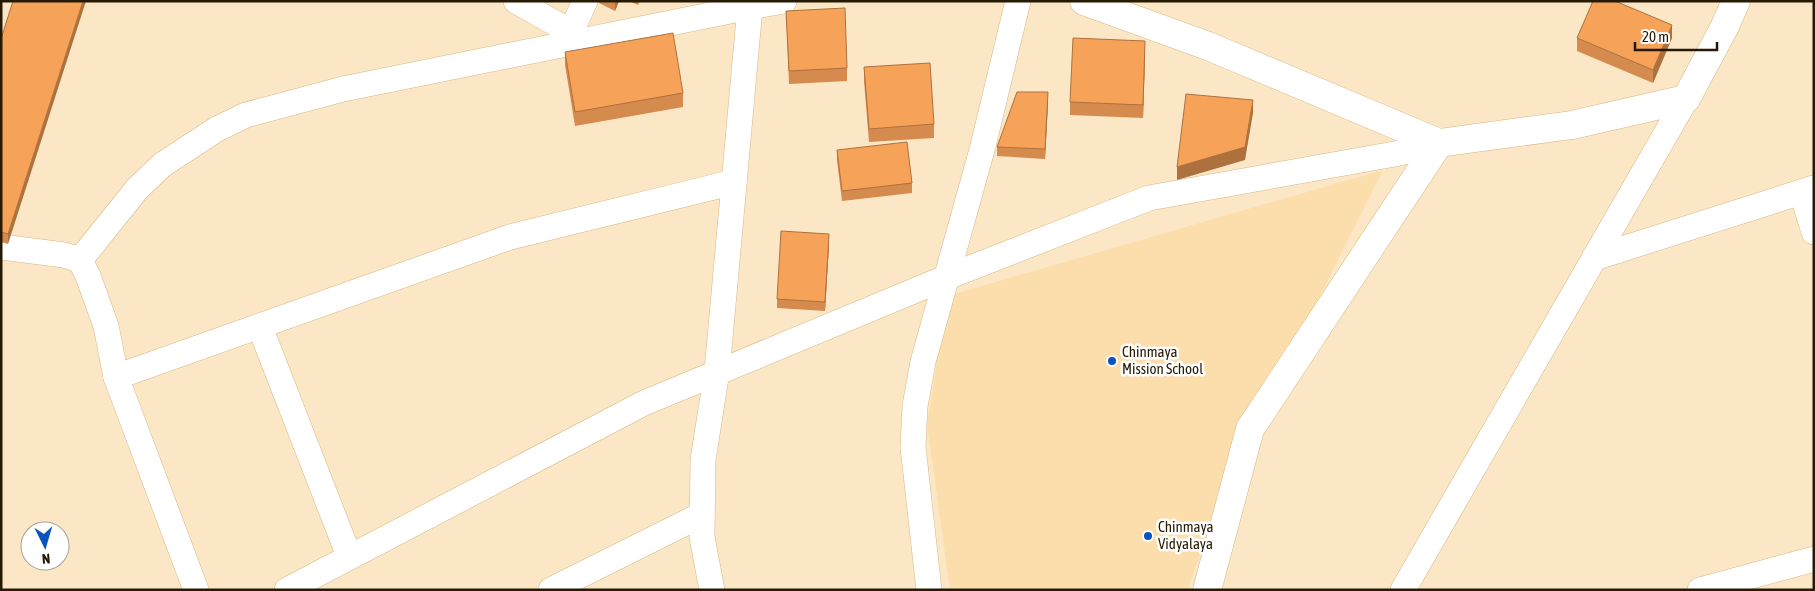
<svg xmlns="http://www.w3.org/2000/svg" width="1815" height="591" font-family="'Asap Condensed',sans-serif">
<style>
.built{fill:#fcdead}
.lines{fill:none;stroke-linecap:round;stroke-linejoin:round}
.street-casing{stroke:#d7b781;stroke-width:26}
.secondary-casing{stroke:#d7b781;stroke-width:29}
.street{stroke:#fff;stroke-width:25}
.secondary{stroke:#fff;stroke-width:28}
.wall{fill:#d48b4d}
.shaded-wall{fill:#ad713e}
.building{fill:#f7a259;stroke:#ad713e}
.poi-dot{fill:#0a53bd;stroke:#fff;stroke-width:2}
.labels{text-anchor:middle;stroke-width:5;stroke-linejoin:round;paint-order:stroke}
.poi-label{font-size:15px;fill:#271a05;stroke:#fff;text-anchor:start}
</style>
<rect width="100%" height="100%" fill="#fbe7c6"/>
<polygon class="built" points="1383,170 1227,482 1187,590 950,590 927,425 947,296"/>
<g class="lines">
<g class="street-casing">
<g id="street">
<polyline points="516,1 585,40"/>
<polyline points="571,32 585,1"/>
<polyline points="1802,193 1814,232"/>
<polyline points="1,247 64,255 80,260 88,276 106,326 116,377 196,590"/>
<polyline points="1594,258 1814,188"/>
<polyline points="80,260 137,189 162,165 217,129 246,115 343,89 750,7"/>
<polyline points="260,327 349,556"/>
<polyline points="116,377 510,237 734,182"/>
<polyline points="287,590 644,403 945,278 1149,198 1400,153 1439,143"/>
<polyline points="551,590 701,515"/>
<polyline points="712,590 702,537 703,460 717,371 750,7 784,1"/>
<polyline points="929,590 913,447 915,406 923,362 983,146 1018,1"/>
<polyline points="1403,590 1686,99"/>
<polyline points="1700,590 1814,559"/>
</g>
</g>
<g class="secondary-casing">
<g id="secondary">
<polyline points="1084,1 1208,46 1439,143 1572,125 1686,99 1724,28 1736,1"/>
<polyline points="1207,590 1250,429 1439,143"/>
</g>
</g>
<use href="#street" class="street"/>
<use href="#secondary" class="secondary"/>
</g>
<g class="wall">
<polygon points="13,1 8,244 1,242 1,39"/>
<polygon points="599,1 619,1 615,11 599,3"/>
<polygon points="629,1 640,1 638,5"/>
<polygon points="786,11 847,68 847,81 789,84"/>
<polygon points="1577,38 1672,38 1653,83 1577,51"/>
<polygon points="565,52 683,93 683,107 575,126 565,65"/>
<polygon points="1145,54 1143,118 1070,115 1070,102"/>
<polygon points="864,67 934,124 934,138 869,142 864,81"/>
<polygon points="1048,102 1045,159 997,156 997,147"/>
<polygon points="837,150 912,183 912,193 842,201 837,160"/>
<polygon points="829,244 825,311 777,308 777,299"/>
</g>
<g class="shaded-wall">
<polygon points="83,1 86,1 8,244 8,234"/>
<polygon points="615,1 619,1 615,11"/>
<polygon points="1672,25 1672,38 1653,83 1653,70"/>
<polygon points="1145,41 1145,54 1143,118 1143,105"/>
<polygon points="1048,92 1048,102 1045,159 1045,149"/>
<polygon points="1253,100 1253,113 1245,160 1177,180 1177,167"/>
<polygon points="829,234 829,244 825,311 825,302"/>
</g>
<g class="building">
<polygon points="13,1 83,1 8,234 1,232 1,39"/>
<polygon points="1593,1 1615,1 1672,25 1653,70 1577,38"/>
<polygon points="845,8 847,68 789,71 786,11"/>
<polygon points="673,33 683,93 575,112 565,52"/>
<polygon points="1073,38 1145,41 1143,105 1070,102"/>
<polygon points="930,63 934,124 869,129 864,67"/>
<polygon points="1017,92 1048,92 1045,149 997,147"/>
<polygon points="1186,94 1253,100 1245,147 1177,167"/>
<polygon points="907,142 912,183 842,191 837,150"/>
<polygon points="781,231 829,234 825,302 777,299"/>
</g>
<g class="poi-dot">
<circle cx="1112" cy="361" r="5"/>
<circle cx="1148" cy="536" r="5"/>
</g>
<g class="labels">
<g class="poi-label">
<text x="1122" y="357">Chinmaya<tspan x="1122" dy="17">Mission School</tspan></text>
<text x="1158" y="532">Chinmaya<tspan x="1158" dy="17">Vidyalaya</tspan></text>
</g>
</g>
<rect width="1815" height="591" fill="none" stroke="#271a05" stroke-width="5"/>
<g transform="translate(45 546) rotate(175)"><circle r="24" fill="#ffffff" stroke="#a9a39b"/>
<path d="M0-4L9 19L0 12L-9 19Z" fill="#0a53bd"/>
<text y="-8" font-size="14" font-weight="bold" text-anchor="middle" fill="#271a05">N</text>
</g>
<path d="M1635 42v8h82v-8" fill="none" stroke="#271a05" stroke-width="2.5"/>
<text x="1642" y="42" font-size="15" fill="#271a05" stroke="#ffffff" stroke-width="4" paint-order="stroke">20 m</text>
</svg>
